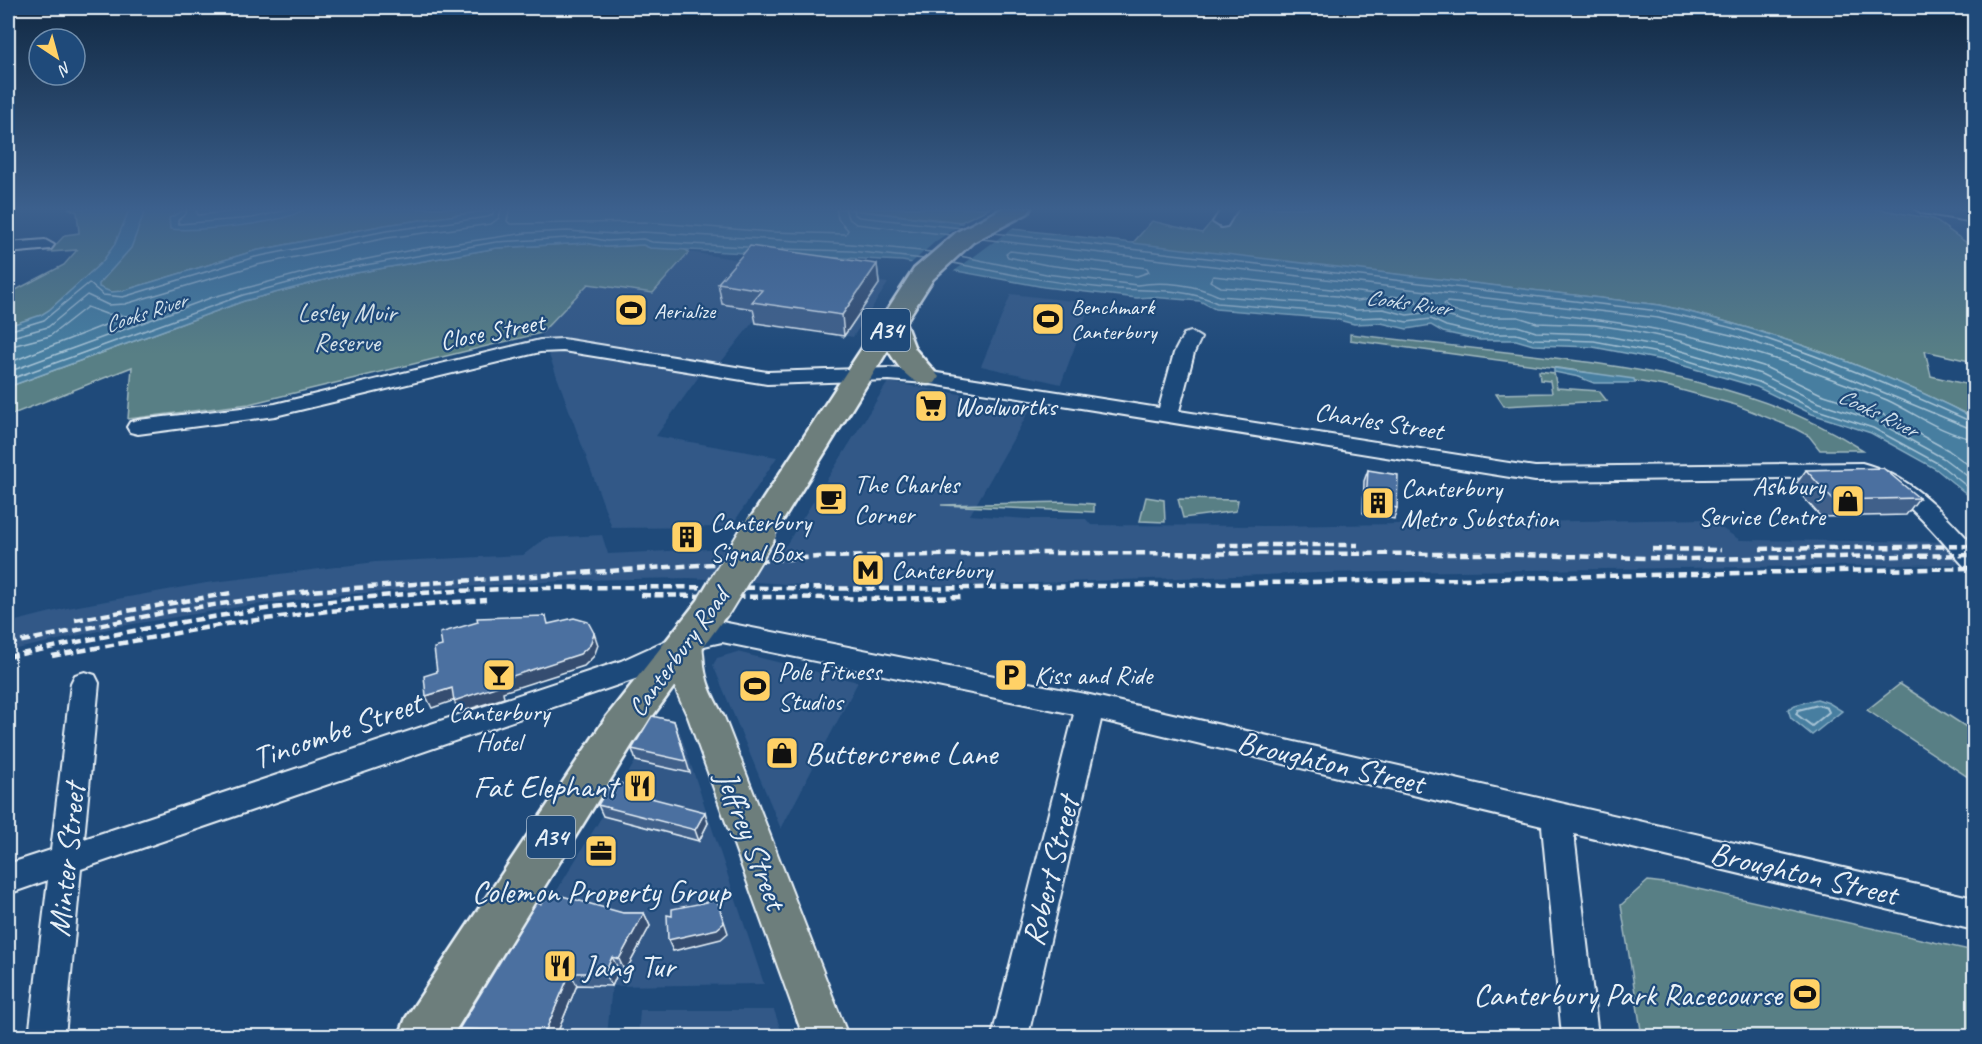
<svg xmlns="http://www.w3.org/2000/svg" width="1982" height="1044" font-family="Caveat,sans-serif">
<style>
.built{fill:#305887}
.green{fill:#597f85;stroke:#a0b8be;stroke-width:1.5}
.water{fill:#467ea0;stroke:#87acc3;stroke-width:1.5}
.pier{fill:#1f4a7a}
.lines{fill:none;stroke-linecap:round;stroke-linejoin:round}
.shore-far1{stroke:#a7c3d5;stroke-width:1.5}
.shore{stroke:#a7c3d5;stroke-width:2}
.minor-casing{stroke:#e8f1f8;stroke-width:4}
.major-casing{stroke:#e8f1f8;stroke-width:4}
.highway-casing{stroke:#e8f1f8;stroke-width:5}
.minor{fill:#1f4a7a;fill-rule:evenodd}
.major{fill:#6d7e7c;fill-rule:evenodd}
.highway{fill:#6d7e7c;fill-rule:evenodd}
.rail{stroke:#e8f1f8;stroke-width:4.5;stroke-dasharray:9 4.5;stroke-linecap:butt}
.highway-bridge-casing{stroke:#e8f1f8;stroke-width:38;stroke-linecap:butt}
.highway-bridge{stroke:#6d7e7c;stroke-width:34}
.wall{fill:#41608a;stroke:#e8f1f8;stroke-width:1.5}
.shaded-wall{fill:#354e70;stroke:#e8f1f8;stroke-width:1.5}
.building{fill:#4c70a0;stroke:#e8f1f8;stroke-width:1.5}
.labels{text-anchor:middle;stroke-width:4.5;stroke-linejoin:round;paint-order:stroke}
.far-water-label{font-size:22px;font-style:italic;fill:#d0e0eb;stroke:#1f4a7a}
.far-poi-label{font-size:22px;fill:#e8f1f8;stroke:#1f4a7a;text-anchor:start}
.shield{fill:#1f4a7a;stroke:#acbfd2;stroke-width:1.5}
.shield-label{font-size:24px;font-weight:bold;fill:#e8f1f8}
.park-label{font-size:26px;fill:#d3e0e7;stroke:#1f4a7a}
.street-label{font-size:26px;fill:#e8f1f8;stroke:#1f4a7a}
.poi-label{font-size:26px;fill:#e8f1f8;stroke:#1f4a7a;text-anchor:start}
.near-street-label{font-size:32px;fill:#e8f1f8;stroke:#1f4a7a}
.near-poi-label{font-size:32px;fill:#e8f1f8;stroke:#1f4a7a;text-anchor:start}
</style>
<rect width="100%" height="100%" fill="#1f4a7a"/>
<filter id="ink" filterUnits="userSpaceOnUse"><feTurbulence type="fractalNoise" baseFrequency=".0167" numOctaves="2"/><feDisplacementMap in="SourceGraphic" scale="12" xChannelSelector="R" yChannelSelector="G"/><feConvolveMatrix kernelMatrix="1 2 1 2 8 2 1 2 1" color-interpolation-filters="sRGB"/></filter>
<g filter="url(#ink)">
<g class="built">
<polygon points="689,252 888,283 853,337 753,322 722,361 700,375 656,436 777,457 731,527 612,528 541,333 588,284 653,293"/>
<polygon points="1011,294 1091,303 1061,384 981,366"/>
<polygon points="888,382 1032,406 970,515 1029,519 1086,519 1091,525 1273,526 1707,519 1740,540 1974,542 1974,564 1318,573 981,585 833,587 690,578 578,580 348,594 244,606 121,626 8,651 8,623 67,608 206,583 375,562 523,555 546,538 602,535 608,554 786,545"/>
<polygon points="737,652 858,682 781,829 713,665 717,658"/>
<polygon points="656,727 679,729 764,984 612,986 607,1036 469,1036"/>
<polygon points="640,1010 774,1010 783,1036 638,1036"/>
</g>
<g class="green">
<polygon points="68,208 508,208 385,225 254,251 8,326 8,294 64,265 77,250 49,252 65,235 79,233 77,212"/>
<polygon points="834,208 990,208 961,222"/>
<path d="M1238,208h635l60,11 41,29v114l-49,-11 6,25 43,10v32c-100,-51 -204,-88 -314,-113l-528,-61 20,-23 50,12 11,-13 13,3z"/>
<polygon points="586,243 606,247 643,245 651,248 684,249 689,252 653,293 588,284 541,333 249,404 128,419 132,367 8,416 8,387 244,301 339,276 497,248"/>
<path d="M1350,334c61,7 121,14 182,21 115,14 231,31 331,95h-43l-11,-14 -15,-8 -58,-23 -66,-18 -98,-17 -222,-30z"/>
<polygon points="1539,371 1554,373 1557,388 1599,391 1607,401 1504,406 1496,394 1552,393 1550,381 1540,380"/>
<polygon points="1146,497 1164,500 1165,522 1140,521"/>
<polygon points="1178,499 1238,500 1236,511 1183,518"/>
<polygon points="1064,502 1094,504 1094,512 941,505"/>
<polygon points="1900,684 1974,732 1974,781 1867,710"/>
<polygon points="1648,881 1680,885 1974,951 1974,1036 1642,1036 1621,905"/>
</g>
<g class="water">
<path d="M130,208h16l-15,40 -32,36v3l12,5 11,-1 132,-40 131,-26 123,-17h326l826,97c110,25 214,62 314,113v82l-38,-31 -65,-36 -59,-19 -55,-27 -90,-26 -74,-14 -60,-2 -17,-5h-36l-37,-8 -12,-7 -24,4 -26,-6 -27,1 -19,-5 -120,-10 -15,-8 -49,-4 -14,1 -93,-11 -142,-26 -252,-13 -7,-3 -37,2 -20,-4 -89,5 -158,28 -95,25 -236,86v-61l33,-11 8,-5 53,-48 13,-18z"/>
<path d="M189,208h117c-19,16 -111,24 -136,21l-1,-11z"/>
<polygon points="1554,368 1634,379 1635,383 1594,383 1579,377 1554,372"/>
<polygon points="1817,699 1829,703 1842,711 1812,735 1791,718 1788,709 1795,705"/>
</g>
<polygon class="pier" points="968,220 1015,226 953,272 909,265 936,241"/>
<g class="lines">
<g class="shore-far1">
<polyline points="187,208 186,214 178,220 179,224 252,218 296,208"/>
<polyline points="195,208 198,215 266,208"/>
<polyline points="510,208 507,221 510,224 644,222 771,232 846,234 848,230 838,219 836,208"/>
<polyline points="845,208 848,218 856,224 951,235"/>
<polyline points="853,208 854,214 859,217 961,228"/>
<path d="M994,233l665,78c27,6 54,11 80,19 81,25 158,58 235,93"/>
<polyline points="982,239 1658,318 1735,336 1798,357 1974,430"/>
<polyline points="782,249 851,251 924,259"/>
<polygon points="1010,251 1147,268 1149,272 1137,276 1047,265 1008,257 1006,254"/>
<path d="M960,256l86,18 91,11c27,-4 57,-1 82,11l117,9 20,5 27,-1 24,6 25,-3 49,14h36l19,6 59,2 76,14 90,26 56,28 59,19 67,37 31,23"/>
<path d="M953,263c50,10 100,20 151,25 37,4 79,-2 113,15l119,10 19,5 27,-1 25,5 24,-3 15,7 34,8h36l18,5 60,2 75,14 90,27 55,27 59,19 66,36 35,28"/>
<polygon points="1213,276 1376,294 1379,298 1357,301 1337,296 1221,287 1210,281"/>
<polygon points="1391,296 1415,299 1417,302 1407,306 1389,301"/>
<polyline points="8,331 44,320 89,283 103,295 123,297 255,257 386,231 488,217 493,214 494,208"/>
<polyline points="8,338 48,327 87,295 108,305 125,304 257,265 387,238 491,224 499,218 501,208"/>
<polyline points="8,347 50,336 87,307 106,314 128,316 8,363"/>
<polyline points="8,372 213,297 317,269 417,249 526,233 567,231 615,234 642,232 851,244 931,252"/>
<polyline points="8,380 243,295 337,270 496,242 586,237 607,241 643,239 652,242 747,247"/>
<path d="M1974,439c-32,-5 -59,-26 -87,-39 -37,-15 -74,-28 -112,-41 -107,-35 -217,-45 -328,-57l-3,2 8,7 29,6h37l19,6 58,2 35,5 43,9 90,27 58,28 59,19 68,37 26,19"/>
</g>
<polygon class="shore" points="1818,705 1827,708 1829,712 1812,726 1796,714 1798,710"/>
<g class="minor-casing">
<g id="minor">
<polygon points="1222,208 1238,208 1227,226 1221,227 1213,222"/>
<polygon points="1914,208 1949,208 1974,212 1974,222 1922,213"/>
<polygon points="45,240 54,245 51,249 8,253 8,243"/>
<path d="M1191,332l10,6 -7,15 -15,58 356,56 327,-4c49,13 79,47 112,83v24l-9,-3c-31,-34 -60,-74 -105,-90l-325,4 -610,-98 -36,-3 -122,4 -204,-33 -23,1 -265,64 -137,18 -8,-2 -3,-5 3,-5 8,-2 137,-16 265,-64 23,-1 204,33 122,-4 36,3 234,37 15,-55 10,-19z"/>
<polygon points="722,622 1090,695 1974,898 1974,930 1574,834 1598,1036 1562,1036 1542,826 1101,720 1028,1036 992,1036 1074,714 722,642 704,646 641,677 81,869 65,1036 29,1036 48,880 8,894 8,864 51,850 71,683 75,675 85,672 95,675 99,683 84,839 621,661 689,630"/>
</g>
</g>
<g class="major-casing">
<path id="major" d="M686,629l12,4c7,14 4,28 8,43 3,15 11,28 18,41l124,319h-45l-115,-319c-12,-25 -28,-57 -14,-84z"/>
</g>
<g class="highway-casing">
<g id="highway">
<path d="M1003,208h28l-3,5 -55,29 -40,37 -28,44 10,26 24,28 -4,6c-22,6 -36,-15 -47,-33l-116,188 -12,3 -12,-3 -5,-8 5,-8 166,-253 43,-37z"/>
<polygon points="715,591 728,595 733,604 728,613 635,740 452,1036 399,1036 406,1018 607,716 702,595"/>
</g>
</g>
<use href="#minor" class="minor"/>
<use href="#major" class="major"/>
<use href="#highway" class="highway"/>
<g class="rail">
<polyline points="1217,545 1358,545"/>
<polyline points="1652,549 1721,550"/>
<polyline points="1760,549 1974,546"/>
<polyline points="641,595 891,599 962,597"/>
<polyline points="75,620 231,593"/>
<polyline points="8,644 172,611 309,591 818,557 1044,553 1478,554 1688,559 1974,555"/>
<polyline points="52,656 226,624 328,611 486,600"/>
<path d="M8,657c142,-32 285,-57 431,-65 178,-10 356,-1 534,-4 334,-5 668,-13 1001,-20"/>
</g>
<g class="highway-bridge-casing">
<polyline id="highway-bridge" points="715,604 760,530"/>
</g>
<use href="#highway-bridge" class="highway-bridge"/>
</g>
<g class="wall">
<polygon points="877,264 879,284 844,336 756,323 753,309 722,304 718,283"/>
<polygon points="1368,470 1397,508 1394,519 1363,513 1364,481"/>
<polygon points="1806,470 1919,498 1906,515 1821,517 1794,487"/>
<polygon points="674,721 690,773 636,761 632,749"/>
<polygon points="598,805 708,823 699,841 603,816"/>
<polygon points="541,904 623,913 644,913 650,926 625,972 619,970 612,986 577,985 556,1036 464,1036 459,1029"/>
</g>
<g class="shaded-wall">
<polygon points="877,264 879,284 844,336 842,315"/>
<polygon points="594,633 598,645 594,656 584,666 503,692 504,698 460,712 454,701 497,681"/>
<polygon points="452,688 458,699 432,708 426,696"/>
<polygon points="650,791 655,802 647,797"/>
<polygon points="705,812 708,823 699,841 695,830"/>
<polygon points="717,900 728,933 721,939 673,951 668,940"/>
<polygon points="644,913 650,926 625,972 619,959"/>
<polygon points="612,957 619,970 612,986 605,973"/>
<polygon points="570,973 577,985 556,1036 548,1036 545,1032"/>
</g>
<g class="building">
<polygon points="750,246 877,264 842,315 752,302 762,290 718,283"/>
<polygon points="1883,468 1919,498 1833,500 1806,470"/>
<polygon points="1368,470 1398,475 1397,508 1366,502"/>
<polygon points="546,616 548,624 574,618 588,622 594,633 590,645 580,654 497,681 498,686 454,701 452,688 426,696 424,676 437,672 434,648 442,646 440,633 478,622 477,618"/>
<polygon points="652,716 674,721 686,761 632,749"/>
<polygon points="612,781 650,791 647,797 705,812 695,830 598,805"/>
<polygon points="548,892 623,913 644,913 619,959 612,957 605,973 570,973 545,1032 459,1029 536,903 541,904"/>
<polygon points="717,900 724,923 717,929 668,940 667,915 672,916 672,909"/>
</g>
</g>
<linearGradient id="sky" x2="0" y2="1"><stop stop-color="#112943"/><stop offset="0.59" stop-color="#3c608d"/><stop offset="1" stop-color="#3c608d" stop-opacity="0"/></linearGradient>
<rect width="1982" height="354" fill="url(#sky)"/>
<defs>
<g id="stadium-square" transform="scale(1.725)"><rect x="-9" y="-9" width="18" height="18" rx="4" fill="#ffd166" stroke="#1f4a7a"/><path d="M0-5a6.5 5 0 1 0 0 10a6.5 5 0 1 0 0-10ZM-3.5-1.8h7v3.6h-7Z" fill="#111"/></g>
<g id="supermarket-square" transform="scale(1.725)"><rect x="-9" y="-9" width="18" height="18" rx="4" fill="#ffd166" stroke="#1f4a7a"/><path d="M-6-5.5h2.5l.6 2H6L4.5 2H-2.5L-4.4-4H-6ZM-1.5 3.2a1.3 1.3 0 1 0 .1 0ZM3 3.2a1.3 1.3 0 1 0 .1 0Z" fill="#111"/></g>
<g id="cafe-square" transform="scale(1.725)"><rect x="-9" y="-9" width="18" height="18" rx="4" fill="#ffd166" stroke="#1f4a7a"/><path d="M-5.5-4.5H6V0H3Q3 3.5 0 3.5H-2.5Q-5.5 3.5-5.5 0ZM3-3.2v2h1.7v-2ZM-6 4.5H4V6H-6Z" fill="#111"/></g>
<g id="shop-square" transform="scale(1.725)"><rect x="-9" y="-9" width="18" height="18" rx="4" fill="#ffd166" stroke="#1f4a7a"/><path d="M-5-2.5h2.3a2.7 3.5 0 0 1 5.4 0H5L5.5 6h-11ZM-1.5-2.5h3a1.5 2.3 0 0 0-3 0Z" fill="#111"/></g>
<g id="building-square" transform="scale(1.725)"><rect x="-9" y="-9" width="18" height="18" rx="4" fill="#ffd166" stroke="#1f4a7a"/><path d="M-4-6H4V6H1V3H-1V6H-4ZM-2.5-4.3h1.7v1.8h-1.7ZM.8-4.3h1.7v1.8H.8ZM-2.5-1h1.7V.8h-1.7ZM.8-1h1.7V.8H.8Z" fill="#111"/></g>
<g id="metro-square" transform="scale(1.725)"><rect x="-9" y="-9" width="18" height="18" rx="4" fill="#ffd166" stroke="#1f4a7a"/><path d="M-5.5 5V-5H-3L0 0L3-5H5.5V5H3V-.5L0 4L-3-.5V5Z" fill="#111"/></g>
<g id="bar-square" transform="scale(1.725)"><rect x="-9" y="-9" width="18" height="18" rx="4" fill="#ffd166" stroke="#1f4a7a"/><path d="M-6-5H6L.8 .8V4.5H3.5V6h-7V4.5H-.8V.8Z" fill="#111"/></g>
<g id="parking-square" transform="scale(1.725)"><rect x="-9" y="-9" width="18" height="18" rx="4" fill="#ffd166" stroke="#1f4a7a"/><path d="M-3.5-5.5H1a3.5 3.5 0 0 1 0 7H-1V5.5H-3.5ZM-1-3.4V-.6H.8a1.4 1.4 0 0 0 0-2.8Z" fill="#111"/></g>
<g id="restaurant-square" transform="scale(1.725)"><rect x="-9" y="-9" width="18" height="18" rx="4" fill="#ffd166" stroke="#1f4a7a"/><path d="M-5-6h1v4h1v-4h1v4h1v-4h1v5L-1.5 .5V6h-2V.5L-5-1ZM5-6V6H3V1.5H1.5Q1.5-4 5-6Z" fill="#111"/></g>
<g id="office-square" transform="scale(1.725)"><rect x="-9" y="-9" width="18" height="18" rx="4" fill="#ffd166" stroke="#1f4a7a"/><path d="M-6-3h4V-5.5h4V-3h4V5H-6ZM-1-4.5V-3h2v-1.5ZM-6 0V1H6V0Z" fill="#111"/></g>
</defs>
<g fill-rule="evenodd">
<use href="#stadium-square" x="631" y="310"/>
<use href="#stadium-square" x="1048" y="319"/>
<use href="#supermarket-square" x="931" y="406"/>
<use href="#cafe-square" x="831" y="499"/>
<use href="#shop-square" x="1848" y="501"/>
<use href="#building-square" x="1378" y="503"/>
<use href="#building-square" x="687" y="537"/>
<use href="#metro-square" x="868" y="570"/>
<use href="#bar-square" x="499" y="675"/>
<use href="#parking-square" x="1011" y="675"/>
<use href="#stadium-square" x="755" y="686"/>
<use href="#shop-square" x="782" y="753"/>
<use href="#restaurant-square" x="640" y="786"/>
<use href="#office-square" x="601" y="851"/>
<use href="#restaurant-square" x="560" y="966"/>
<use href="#stadium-square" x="1805" y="994"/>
</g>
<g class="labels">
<g class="far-water-label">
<text transform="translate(1408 302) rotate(8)" y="8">Cooks River</text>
<text transform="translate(145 312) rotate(-18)" y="8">Cooks River</text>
<text transform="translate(1878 412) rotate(26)" y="8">Cooks River</text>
</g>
<g class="far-poi-label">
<text x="1071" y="314">Benchmark<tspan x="1071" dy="25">Canterbury</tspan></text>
<text x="654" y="318">Aerialize</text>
</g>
<g class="shield">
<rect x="862" y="309" width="48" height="42" rx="4.5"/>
<rect x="527" y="816" width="48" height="42" rx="4.5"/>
</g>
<g class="shield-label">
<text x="886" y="338">A34</text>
<text x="551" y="845">A34</text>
</g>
<g class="park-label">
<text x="347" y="321">Lesley Muir<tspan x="347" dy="30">Reserve</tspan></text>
</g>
<g class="street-label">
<text transform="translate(492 331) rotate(-11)" y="9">Close Street</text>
<text transform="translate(1379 421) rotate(9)" y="9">Charles Street</text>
<text transform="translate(678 652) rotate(-54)" y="9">Canterbury Road</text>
</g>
<g class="poi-label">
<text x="954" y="415">Woolworths</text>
<text x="854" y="493">The Charles<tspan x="854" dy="30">Corner</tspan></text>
<text x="1825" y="495" text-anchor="end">Ashbury<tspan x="1825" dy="30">Service Centre</tspan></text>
<text x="1401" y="497">Canterbury<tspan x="1401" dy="30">Metro Substation</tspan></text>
<text x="710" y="531">Canterbury<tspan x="710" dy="30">Signal Box</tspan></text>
<text x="891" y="579">Canterbury</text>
<text x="778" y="680">Pole Fitness<tspan x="778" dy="30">Studios</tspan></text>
<text x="1034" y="684">Kiss and Ride</text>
<text x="499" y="721" text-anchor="middle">Canterbury<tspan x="499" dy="30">Hotel</tspan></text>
</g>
<g class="near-street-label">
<text transform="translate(337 730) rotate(-19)" y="11">Tincombe Street</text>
<text transform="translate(1331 762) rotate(13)" y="11">Broughton Street</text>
<text transform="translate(752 840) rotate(69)" y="11">Jeffrey Street</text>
<text transform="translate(66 860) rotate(-84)" y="11">Minter Street</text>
<text transform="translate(1050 871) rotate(-76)" y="11">Robert Street</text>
<text transform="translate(1804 873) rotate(13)" y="11">Broughton Street</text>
</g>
<g class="near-poi-label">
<text x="805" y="764">Buttercreme Lane</text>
<text x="617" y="797" text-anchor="end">Fat Elephant</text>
<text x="601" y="902" text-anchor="middle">Colemon Property Group</text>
<text x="583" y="977">Jang Tur</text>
<text x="1782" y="1005" text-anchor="end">Canterbury Park Racecourse</text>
</g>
</g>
<rect width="1982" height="1044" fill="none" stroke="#1f4a7a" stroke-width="30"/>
<rect x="15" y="15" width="1952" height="1014" fill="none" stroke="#e8f1f8" stroke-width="2" filter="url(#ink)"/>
<g transform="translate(57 57) rotate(144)"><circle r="28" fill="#1f4a7a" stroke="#6f8dac" stroke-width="1.5"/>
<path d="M0-4.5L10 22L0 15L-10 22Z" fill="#ffd166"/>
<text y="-9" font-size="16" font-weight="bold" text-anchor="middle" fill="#e8f1f8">N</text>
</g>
</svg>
